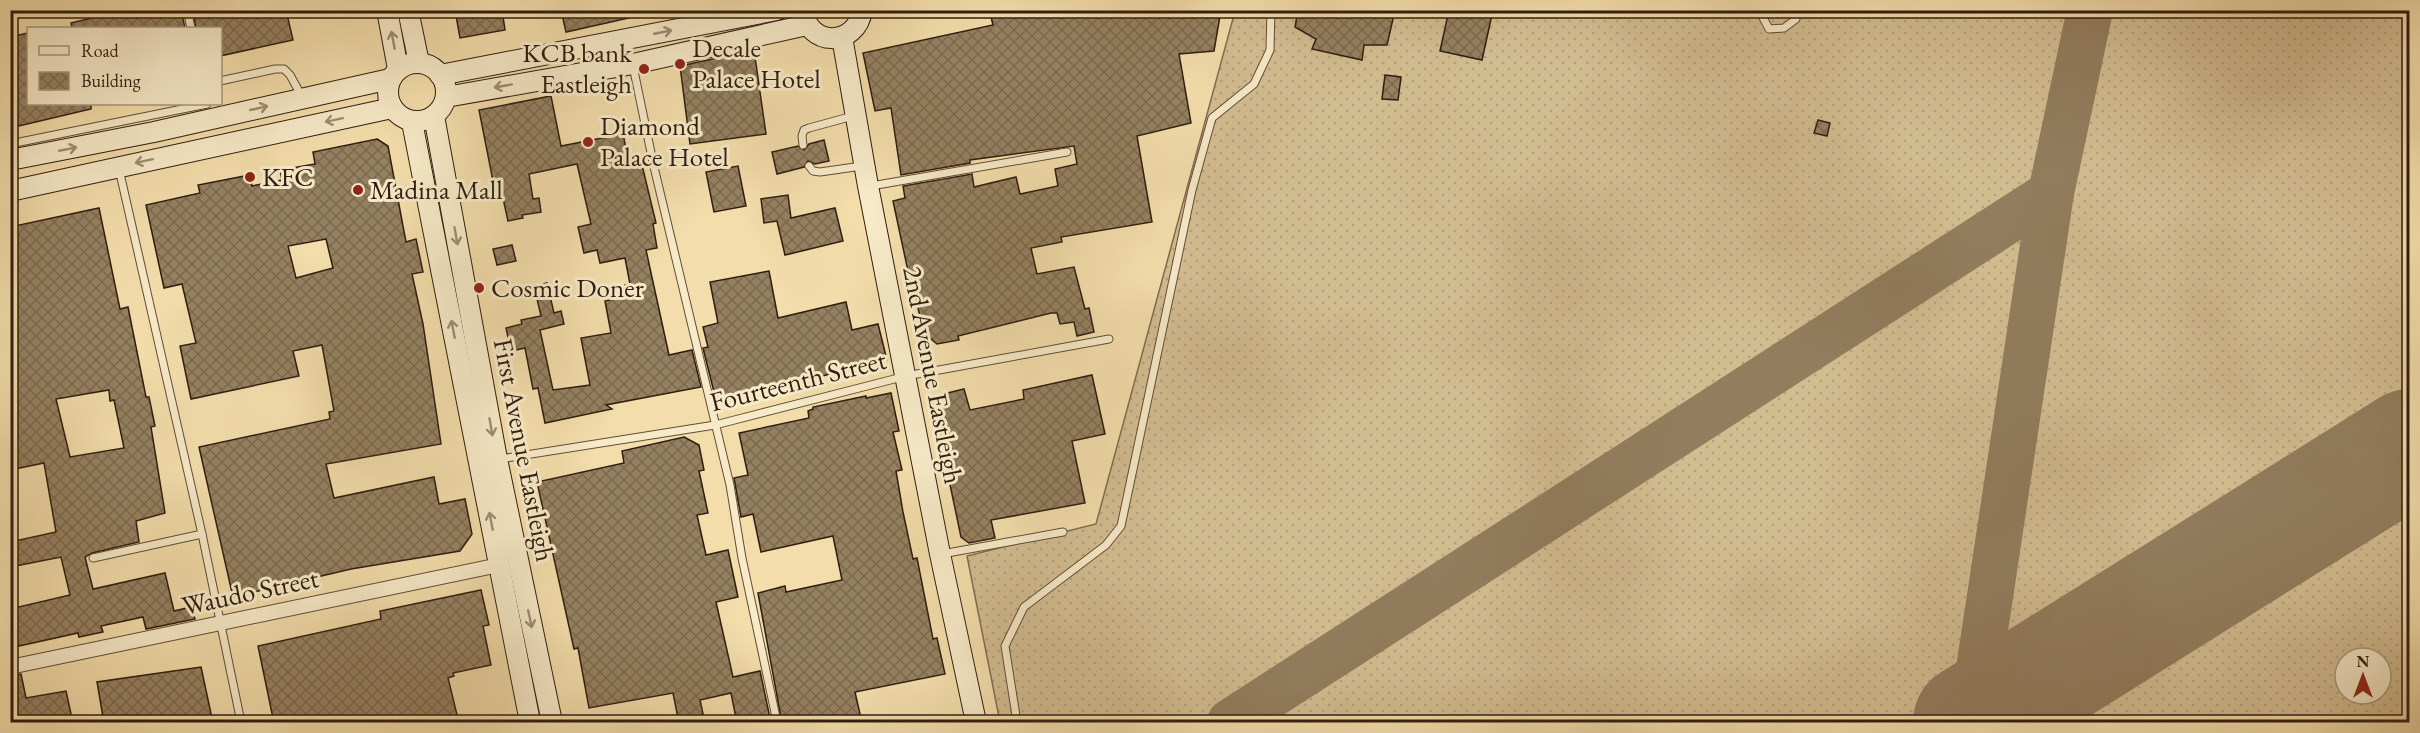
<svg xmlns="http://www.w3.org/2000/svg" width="2420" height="733" font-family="'EB Garamond',serif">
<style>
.grass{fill:url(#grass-dots);stroke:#816c51;stroke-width:1.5;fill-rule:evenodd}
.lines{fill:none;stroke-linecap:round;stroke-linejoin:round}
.taxiway{stroke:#927d5e;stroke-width:46}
.runway{stroke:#927d5e;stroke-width:116}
.building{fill:url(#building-cross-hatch);stroke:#301c11;stroke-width:1.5;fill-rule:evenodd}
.lane-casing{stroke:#614c38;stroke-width:9}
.street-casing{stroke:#614c38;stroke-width:16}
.secondary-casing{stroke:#301c11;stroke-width:22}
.lane{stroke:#f7eac8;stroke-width:7}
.street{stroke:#f7eac8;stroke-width:14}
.secondary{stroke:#f7eac8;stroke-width:20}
.oneway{stroke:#9d8d76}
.poi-dot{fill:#8f2418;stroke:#f7eac8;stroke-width:2}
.labels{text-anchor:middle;stroke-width:6;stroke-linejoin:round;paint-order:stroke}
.poi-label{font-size:27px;fill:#301c11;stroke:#f7eac8;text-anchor:start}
.street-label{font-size:27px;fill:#301c11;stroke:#f7eac8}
</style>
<defs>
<pattern id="grass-dots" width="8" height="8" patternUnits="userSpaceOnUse" patternTransform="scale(1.5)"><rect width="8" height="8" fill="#d2bd91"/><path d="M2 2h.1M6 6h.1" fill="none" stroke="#b5a27c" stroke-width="1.8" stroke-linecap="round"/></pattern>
<pattern id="building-cross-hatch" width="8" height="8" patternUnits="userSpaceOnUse" patternTransform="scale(1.5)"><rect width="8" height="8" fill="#958161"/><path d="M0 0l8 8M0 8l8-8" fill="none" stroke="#7a694f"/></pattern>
</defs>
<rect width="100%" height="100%" fill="#f3deab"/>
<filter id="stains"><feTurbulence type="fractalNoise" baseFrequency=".00333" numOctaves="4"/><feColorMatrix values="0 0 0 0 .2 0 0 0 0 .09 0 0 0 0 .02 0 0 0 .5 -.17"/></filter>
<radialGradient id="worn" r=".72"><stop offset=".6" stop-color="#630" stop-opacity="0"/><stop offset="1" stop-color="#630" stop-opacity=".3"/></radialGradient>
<path class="grass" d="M1235,11h1174v711h-1409l-33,-166 129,-32zM2345,658h36v36h-36z"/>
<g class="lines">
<g class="taxiway">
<polyline points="1230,722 2051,193"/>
<polyline points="1971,722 2051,193 2090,10"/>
</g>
<polyline class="runway" points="1971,722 2410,447"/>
</g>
<g class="building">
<polygon points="124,10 181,10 185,28 72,28 71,23"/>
<polygon points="193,10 286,10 293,40 220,56 220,28 196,28"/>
<polygon points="455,10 502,10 505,30 460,38"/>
<polygon points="561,10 638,10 638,16 566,32"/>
<polygon points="1016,10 1221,10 1214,51 1179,54 1191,123 1137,136 1152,222 1061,237 1062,242 1031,248 1037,274 1074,267 1085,309 1089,308 1094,332 1077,336 1074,322 1060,324 1057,313 1051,313 958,336 959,340 937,344 924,333 909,270 908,271 893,201 905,198 903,186 972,174 974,187 1016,177 1020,194 1058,186 1055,169 1077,164 1074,146 970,160 970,163 901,175 891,108 875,111 863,53 993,25 991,17"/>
<polygon points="1298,10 1395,10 1387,45 1364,45 1362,60 1312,49 1316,39 1295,27"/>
<polygon points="1449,10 1493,10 1482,60 1440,51"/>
<polygon points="28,33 28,104 91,104 91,109 10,128 10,37"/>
<polygon points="754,50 766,134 690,144 680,66"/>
<polygon points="1385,75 1401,77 1398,100 1382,99"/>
<polygon points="551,96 561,146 623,134 630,168 642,165 656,223 653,224 657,248 646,250 669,355 692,350 701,387 606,405 612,409 545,423 538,388 533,389 525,348 511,351 506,328 522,324 521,320 541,316 534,286 547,283 554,313 561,311 564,324 540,330 553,390 590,385 581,338 611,333 605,301 627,296 625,285 630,284 625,258 600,263 597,250 584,253 578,227 591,224 577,164 529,174 533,199 539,198 541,212 522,215 523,218 508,221 499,180 493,181 479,110"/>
<polygon points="1818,120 1830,123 1827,136 1814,133"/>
<path d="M377,139l11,7 18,96 10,-3 7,33 -11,2 11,50 18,120 -115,20 8,34 100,-21 5,27 26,-5 7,35 -12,17 -109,18 -118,28 -34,-150 131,-28 -1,-7 5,-1 -12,-66 -29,6 6,25 -108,23 -11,-53 16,-3 -14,-59 -18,4 -18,-83 54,-12 -2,-8 52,-10 2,11 30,-6 -2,-10 35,-6 -2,-12zM326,239l7,29 -37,10 -8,-32z"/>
<polygon points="824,140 829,161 815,164 808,161 804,167 777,174 772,152 798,146 804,150 809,144"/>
<polygon points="738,166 746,206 714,212 706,172"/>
<polygon points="788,195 791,218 835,208 843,241 785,255 777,221 764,223 761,199"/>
<path d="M99,208l21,101 8,-2 18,90h3l6,29 -4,1 14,86 -29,8 3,21 -47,11 -7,4 8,32 72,-16 9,38 17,-4 4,12 -49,10 -3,-12 -42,9 2,6 -24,5 -1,-4 -68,15v-39l60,-14 -9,-38 -51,10v-25l46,-10 -12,-69 -34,7v-243zM109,390l1,11 4,-1 10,48 -54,9 -14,-58z"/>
<polygon points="512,245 516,261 497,265 493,249"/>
<polygon points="769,271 778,318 846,302 852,330 878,324 887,360 722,401 715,396 703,348 708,347 703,327 718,323 710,282"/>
<polygon points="1092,375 1105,434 1072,441 1085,503 991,520 995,538 969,543 961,537 948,475 951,474 931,397 964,389 970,410 1024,399 1023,390"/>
<polygon points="891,393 899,431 893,432 902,470 896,471 903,512 913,559 917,558 933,639 937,638 945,674 855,692 862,723 782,723 758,593 785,586 786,592 842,580 833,536 761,552 753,514 741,517 734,478 748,475 739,433 809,418 808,411 813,409 813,407 866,396 866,398"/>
<polygon points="684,437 699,445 704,470 699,471 708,513 697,515 706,555 728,550 738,597 716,602 733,677 760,671 771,723 737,723 731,693 700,700 705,723 679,723 673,693 589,708 578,648 574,649 537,482 624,463 622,451"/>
<polygon points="481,590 489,625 483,626 491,665 453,673 454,676 448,678 459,723 274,723 258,646 381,619 380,611"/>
<polygon points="201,667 213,723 104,723 97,682"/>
<polygon points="21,674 26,698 66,691 73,723 10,723 10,676"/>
</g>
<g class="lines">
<g class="lane-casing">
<g id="lane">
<polyline points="187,10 191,28"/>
<polyline points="1759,10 1769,29 1784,28 1796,19 1796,10"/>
<polyline points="633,66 654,167 730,485 742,558 777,722"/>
<polyline points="220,81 275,69 284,69 290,75 301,95"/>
<polyline points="10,144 207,104"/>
<polyline points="803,145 802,136 804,130 809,128 853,116"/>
<polyline points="809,166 813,171 820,172 862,166"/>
<polyline points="119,169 202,534 241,722"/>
<polyline points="871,186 1067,152"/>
<polyline points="500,459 715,425 906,376 1109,339"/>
<polyline points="942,554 1063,532"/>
<polyline points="93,558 202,534"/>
<polyline points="959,722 974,720"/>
<polyline points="1017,722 1005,646 1024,607 1106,545 1121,526 1192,190 1212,118 1254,84 1270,50 1271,10"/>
</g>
</g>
<g class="street-casing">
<polyline id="street" points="10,667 499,565"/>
</g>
<g class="secondary-casing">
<g id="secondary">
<polyline points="387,10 398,69"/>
<polyline points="408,10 419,63"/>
<path d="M804,10c2,37 53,38 58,0"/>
<polyline points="842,37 868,186 940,554 976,722"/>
<circle cx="417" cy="92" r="29"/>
<polyline points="440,75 777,10"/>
<polyline points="446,97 633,64 807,25"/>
<polyline points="434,116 497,459 552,722"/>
<polyline points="412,122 530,722"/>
<polyline points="10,160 154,132 390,79"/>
<polyline points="10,191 392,108"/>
</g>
</g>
<use href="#lane" class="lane"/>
<use href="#street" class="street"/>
<use href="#secondary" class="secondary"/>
</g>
<defs><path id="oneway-shaft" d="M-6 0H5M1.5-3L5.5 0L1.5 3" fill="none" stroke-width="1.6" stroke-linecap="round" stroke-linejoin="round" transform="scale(1.5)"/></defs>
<g class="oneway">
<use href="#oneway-shaft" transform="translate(663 32) rotate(-11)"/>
<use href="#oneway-shaft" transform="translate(393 40) rotate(-101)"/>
<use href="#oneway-shaft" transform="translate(503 86) rotate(170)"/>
<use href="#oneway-shaft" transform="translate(259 108) rotate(-13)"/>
<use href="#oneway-shaft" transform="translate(334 120) rotate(168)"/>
<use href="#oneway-shaft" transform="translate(68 149) rotate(-11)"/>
<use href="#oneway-shaft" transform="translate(144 161) rotate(168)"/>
<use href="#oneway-shaft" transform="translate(456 236) rotate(80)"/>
<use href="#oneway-shaft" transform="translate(453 329) rotate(-101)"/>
<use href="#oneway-shaft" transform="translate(491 427) rotate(80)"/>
<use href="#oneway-shaft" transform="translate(491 521) rotate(-101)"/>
<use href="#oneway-shaft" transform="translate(530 619) rotate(78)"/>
</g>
<g class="poi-dot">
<circle cx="680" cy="64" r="6"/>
<circle cx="644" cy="69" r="6"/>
<circle cx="588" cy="142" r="6"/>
<circle cx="250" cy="177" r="6"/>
<circle cx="358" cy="190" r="6"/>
<circle cx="479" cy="288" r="6"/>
</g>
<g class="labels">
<g class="poi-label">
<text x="692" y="57">Decale<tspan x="692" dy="31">Palace Hotel</tspan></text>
<text x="632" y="62" text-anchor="end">KCB bank<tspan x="632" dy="31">Eastleigh</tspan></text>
<text x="600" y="135">Diamond<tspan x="600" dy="31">Palace Hotel</tspan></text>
<text x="262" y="186">KFC</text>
<text x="370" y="199">Madina Mall</text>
<text x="491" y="297">Cosmic Doner</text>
</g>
<g class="street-label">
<text transform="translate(933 375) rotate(79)" y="9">2nd Avenue Eastleigh</text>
<text transform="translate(798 381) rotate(-14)" y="9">Fourteenth Street</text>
<text transform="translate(524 450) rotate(79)" y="9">First Avenue Eastleigh</text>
<text transform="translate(250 592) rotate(-12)" y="9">Waudo Street</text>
</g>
</g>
<rect width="2420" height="733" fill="none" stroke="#f3deab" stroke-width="36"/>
<rect x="12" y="12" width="2396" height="709" fill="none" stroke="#301c11" stroke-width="3"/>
<rect x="18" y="18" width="2384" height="697" fill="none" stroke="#301c11" stroke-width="1.5"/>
<rect x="27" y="27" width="195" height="78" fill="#f7eac8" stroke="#a7987f" stroke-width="1.5"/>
<rect x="39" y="46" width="30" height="9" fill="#f7eac8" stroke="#a7987f" stroke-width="1.5"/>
<text x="81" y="57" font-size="18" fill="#301c11">Road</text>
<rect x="39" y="72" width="30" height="18" fill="url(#building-cross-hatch)" stroke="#a7987f" stroke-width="1.5"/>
<text x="81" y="87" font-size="18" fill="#301c11">Building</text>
<g transform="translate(2363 676)"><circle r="28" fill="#f7eac8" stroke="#a7987f" stroke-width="1.5"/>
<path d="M0-4.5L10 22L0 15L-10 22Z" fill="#8f2418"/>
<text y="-9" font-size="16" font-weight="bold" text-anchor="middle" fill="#301c11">N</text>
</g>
<rect width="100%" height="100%" filter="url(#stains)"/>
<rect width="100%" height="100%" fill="url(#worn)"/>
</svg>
